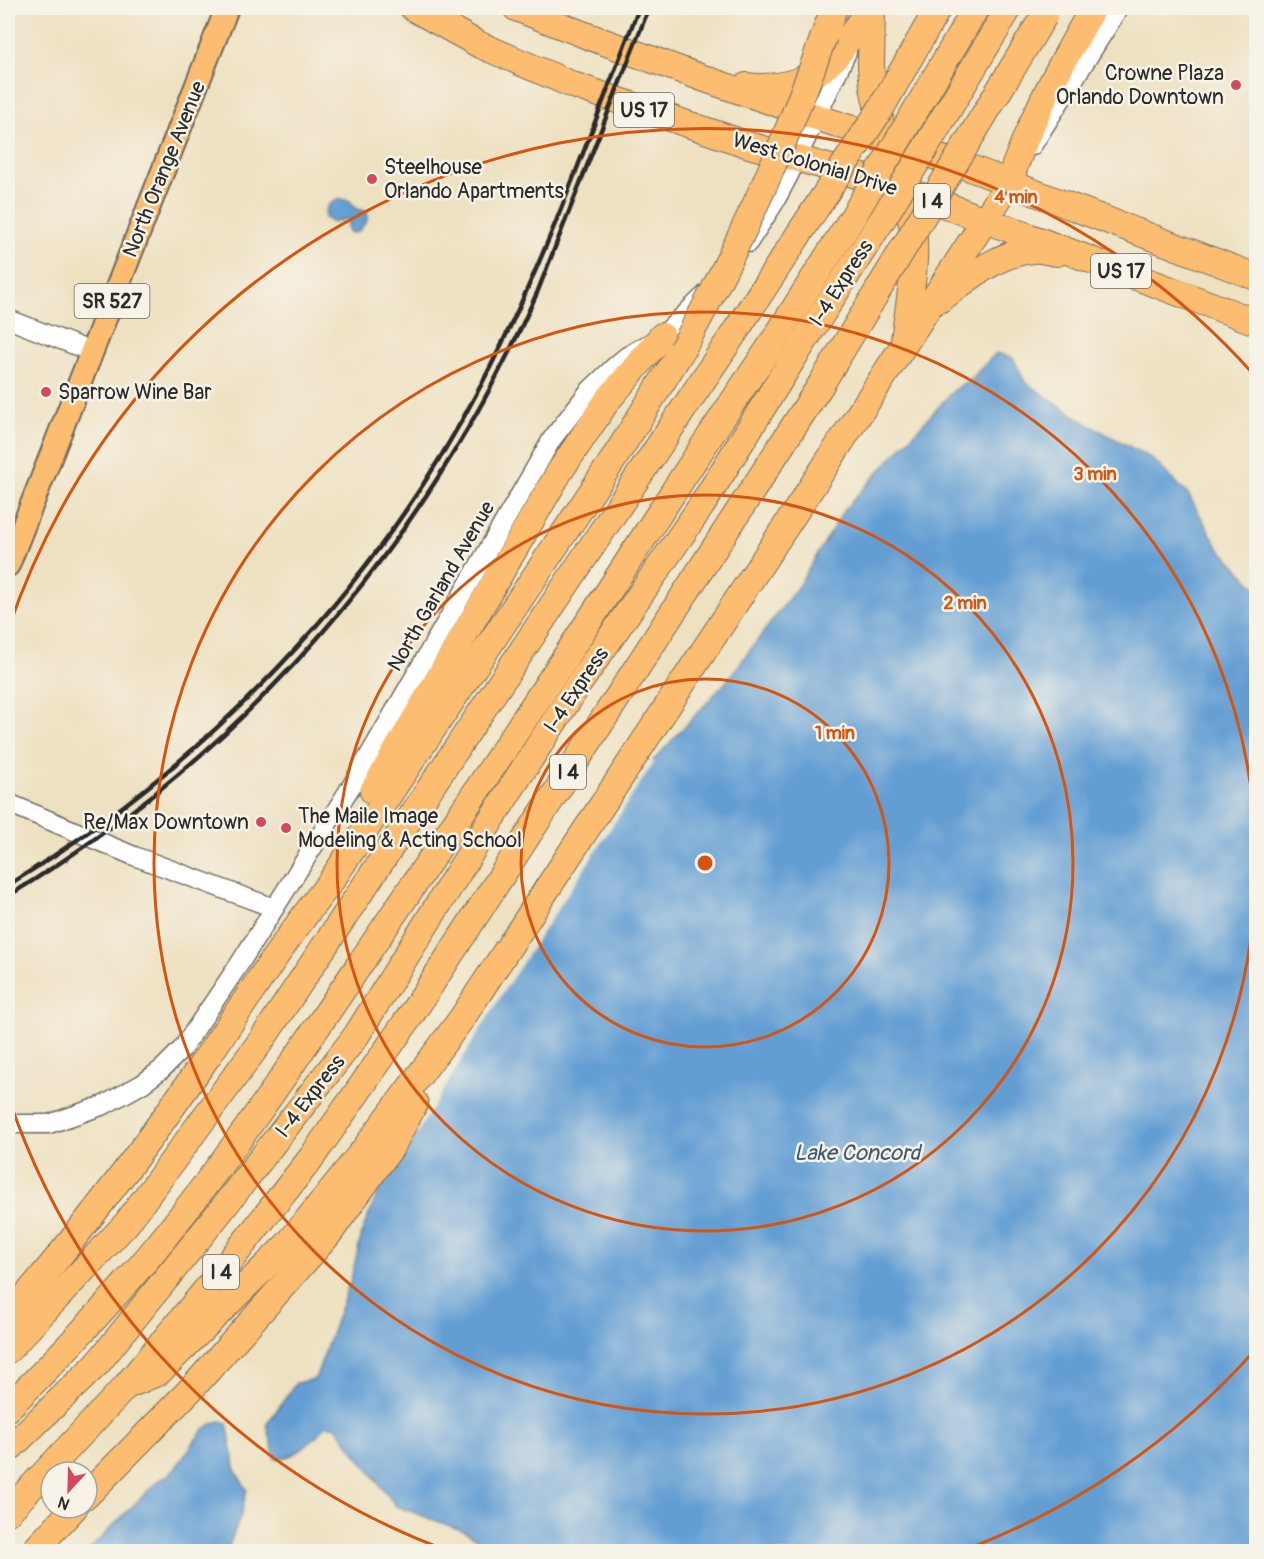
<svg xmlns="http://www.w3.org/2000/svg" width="1264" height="1559" font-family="Pangolin,sans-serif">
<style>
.water{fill:#639ed3;stroke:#47647f;stroke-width:1.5}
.pier{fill:#eee1c1}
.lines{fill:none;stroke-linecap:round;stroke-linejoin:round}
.minor-casing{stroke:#6f6b60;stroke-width:21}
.major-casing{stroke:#6f6b60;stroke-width:26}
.highway-casing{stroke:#6f6b60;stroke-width:28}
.minor{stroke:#fff;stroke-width:18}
.major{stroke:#fcbd6f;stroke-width:22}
.highway{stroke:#fcbd6f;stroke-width:26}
.rail{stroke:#2b2b2b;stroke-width:4.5}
.highway-bridge-casing{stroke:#6f6b60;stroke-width:28;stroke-linecap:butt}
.highway-bridge{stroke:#fcbd6f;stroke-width:26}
.ring{fill:none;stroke:#d5540f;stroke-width:3}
.poi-dot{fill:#d1495b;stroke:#f7f3e8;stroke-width:2}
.labels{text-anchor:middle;stroke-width:5;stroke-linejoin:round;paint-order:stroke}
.shield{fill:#f7f3e8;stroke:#686764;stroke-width:1.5}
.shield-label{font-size:20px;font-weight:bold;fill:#2b2b2b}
.poi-label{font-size:21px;fill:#2b2b2b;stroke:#f7f3e8;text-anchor:start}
.street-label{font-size:21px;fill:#2b2b2b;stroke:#f7f3e8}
.water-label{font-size:22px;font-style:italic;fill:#41596e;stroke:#f7f3e8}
.centre{fill:#d5540f;stroke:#f7f3e8;stroke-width:3}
.ring-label{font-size:18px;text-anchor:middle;font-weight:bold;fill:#d5540f;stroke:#f7f3e8;stroke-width:5;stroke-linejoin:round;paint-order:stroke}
</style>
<rect width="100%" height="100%" fill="#f7f3e8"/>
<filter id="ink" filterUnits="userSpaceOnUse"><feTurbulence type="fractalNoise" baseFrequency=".0167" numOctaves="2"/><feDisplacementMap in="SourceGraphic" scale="12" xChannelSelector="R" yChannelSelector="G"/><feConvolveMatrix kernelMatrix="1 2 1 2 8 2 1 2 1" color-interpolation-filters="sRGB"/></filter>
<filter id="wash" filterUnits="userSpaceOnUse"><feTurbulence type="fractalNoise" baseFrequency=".008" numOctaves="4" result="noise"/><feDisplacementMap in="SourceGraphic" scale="24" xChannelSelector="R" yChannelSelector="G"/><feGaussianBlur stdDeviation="1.35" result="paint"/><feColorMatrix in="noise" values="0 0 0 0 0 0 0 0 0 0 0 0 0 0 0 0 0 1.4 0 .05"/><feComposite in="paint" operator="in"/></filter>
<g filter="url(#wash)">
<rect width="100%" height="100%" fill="#eee1c1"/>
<g class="water">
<path d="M340,199l10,2 6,8 11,2 1,3 -1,7 -9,11 -7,1 -3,-3v-12l-15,5 -8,-5c-1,-10 6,-17 15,-19z"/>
<path d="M996,353l17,5 12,24 64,43 62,33 37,36 30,53 38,40v964h-760l-32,-20 -68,-25 -60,-79 -9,-2c-16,17 -28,32 -52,34l-8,-35 29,-41 19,-4 36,-100 12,-50 70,-171 207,-283 86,-93 73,-97 45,-75 110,-120 19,-13z"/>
<path d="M221,1421l6,2 9,49 11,18 -6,25 -14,36h-139l71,-71c25,-8 35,-56 62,-59z"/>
</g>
<polygon class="pier" points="650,760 654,762 505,989 406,1151 370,1203 430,1056 638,773"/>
</g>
<g filter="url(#ink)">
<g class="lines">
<g class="minor-casing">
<g id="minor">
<polyline points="1032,146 1119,8"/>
<polyline points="748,243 773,205 789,175 847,52"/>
<polyline points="8,319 92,352"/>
<polyline points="8,803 134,856 274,908"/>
<polyline points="8,1124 49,1124 104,1105 142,1084 162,1069 182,1049 240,963 352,785 552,439 589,391 615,366 627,356 662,336 708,292"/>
</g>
</g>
<g class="major-casing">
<polyline id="major" points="8,565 227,8"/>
</g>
<g class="highway-casing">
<g id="highway">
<polyline points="413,8 478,44 573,85 749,145 892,185 1256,322"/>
<polyline points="516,8 585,35 708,80 816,117 970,168 1256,277"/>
<polyline points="872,8 871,66 873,87 882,128"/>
<polyline points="824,36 834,8"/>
<path d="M746,86c33,4 69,-5 91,-31 12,-15 22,-32 32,-47"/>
<path d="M885,179c9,8 25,33 27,45 7,33 -4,83 -8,117"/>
<path d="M939,300c28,-20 59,-48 95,-50 7,-1 16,2 23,3"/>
<polyline points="373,791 560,471 607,401 662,336"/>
<path d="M8,1317c71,-82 136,-168 197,-257 41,-59 79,-120 124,-176l284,-424 69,-110"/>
<polyline points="8,1350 126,1224 261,1041 737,329"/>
<path d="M126,1386l33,-14 129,-128 75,-93 99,-133 349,-530 198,-305c20,-62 52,-119 84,-175"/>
<path d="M8,1408c52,-52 104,-106 151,-164 77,-95 145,-197 213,-298 74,-109 147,-218 219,-328 59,-89 116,-180 177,-268"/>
<polyline points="8,1450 97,1364 219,1213 356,1036 508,793 580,682 702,505 789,365"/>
<polyline points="87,1495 195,1385 328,1235 392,1146 415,1103"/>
<polyline points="8,1512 126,1386 225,1267 312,1157 409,1018 820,386"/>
<polyline points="33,1552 74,1508"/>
</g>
</g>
<use href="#minor" class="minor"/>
<use href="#major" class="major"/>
<use href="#highway" class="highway"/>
<g class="rail">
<path d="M8,885c197,-120 365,-293 472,-498 64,-121 109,-252 159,-379"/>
<path d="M8,896c239,-145 415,-348 529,-603l112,-285"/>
</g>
<g class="highway-bridge-casing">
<g id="highway-bridge">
<polyline points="737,329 880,110 938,8"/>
<path d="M682,350c56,-102 103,-204 142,-314"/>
<polyline points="768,350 854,215 976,8"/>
<polyline points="789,365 884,217 1009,8"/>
<polyline points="820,386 1044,16"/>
</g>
</g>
<use href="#highway-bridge" class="highway-bridge"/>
</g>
</g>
<g class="ring">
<circle cx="705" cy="863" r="184"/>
<circle cx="705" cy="863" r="368"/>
<circle cx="705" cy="863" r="551"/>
<path d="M1255 1350A735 735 0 0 1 962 1551M448 1551A735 735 0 0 1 8 1096M8 630A735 735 0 0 1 1255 376"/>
</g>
<g class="poi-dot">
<circle cx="1236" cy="85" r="6"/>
<circle cx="372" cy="179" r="6"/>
<circle cx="46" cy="392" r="6"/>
<circle cx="261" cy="822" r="6"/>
<circle cx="286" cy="828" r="6"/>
</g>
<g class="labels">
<g class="shield">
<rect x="614" y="93" width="60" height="34" rx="4.5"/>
<rect x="914" y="184" width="36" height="34" rx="4.5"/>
<rect x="1091" y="254" width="60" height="34" rx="4.5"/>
<rect x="74.5" y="284" width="75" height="34" rx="4.5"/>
<rect x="550" y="755" width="36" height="34" rx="4.5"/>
<rect x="203" y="1255" width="36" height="34" rx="4.5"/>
</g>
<g class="shield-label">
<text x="644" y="117">US 17</text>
<text x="932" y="208">I 4</text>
<text x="1121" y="278">US 17</text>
<text x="112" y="308">SR 527</text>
<text x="568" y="779">I 4</text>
<text x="221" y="1279">I 4</text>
</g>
<g class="poi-label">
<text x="1224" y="80" text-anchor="end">Crowne Plaza<tspan x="1224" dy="24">Orlando Downtown</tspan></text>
<text x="384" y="174">Steelhouse<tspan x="384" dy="24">Orlando Apartments</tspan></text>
<text x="58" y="399">Sparrow Wine Bar</text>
<text x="298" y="823">The Maile Image<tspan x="298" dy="24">Modeling &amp; Acting School</tspan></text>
<text x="249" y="829" text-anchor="end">Re/Max Downtown</text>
</g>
<g class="street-label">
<text transform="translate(815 164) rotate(17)" y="7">West Colonial Drive</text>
<text transform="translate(164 169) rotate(-68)" y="7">North Orange Avenue</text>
<text transform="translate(841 283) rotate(-57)" y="7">I-4 Express</text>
<text transform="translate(441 586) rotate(-60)" y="7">North Garland Avenue</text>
<text transform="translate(576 690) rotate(-56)" y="7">I-4 Express</text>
<text transform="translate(310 1096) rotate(-52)" y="7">I-4 Express</text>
</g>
<g class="water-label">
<text x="857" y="1160">Lake Concord</text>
</g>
</g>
<circle cx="705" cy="863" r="9" class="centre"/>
<g class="ring-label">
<text x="1016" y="203">4 min</text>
<text x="1095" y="480">3 min</text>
<text x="965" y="609">2 min</text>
<text x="835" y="739">1 min</text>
</g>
<rect width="1264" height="1559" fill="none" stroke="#f7f3e8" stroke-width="30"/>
<g transform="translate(69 1490) rotate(202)"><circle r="28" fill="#f7f3e8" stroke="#a5a39c" stroke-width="1.5"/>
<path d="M0-4.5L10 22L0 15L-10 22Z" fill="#d1495b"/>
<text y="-9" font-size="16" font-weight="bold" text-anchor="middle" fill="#2b2b2b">N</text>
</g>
</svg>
